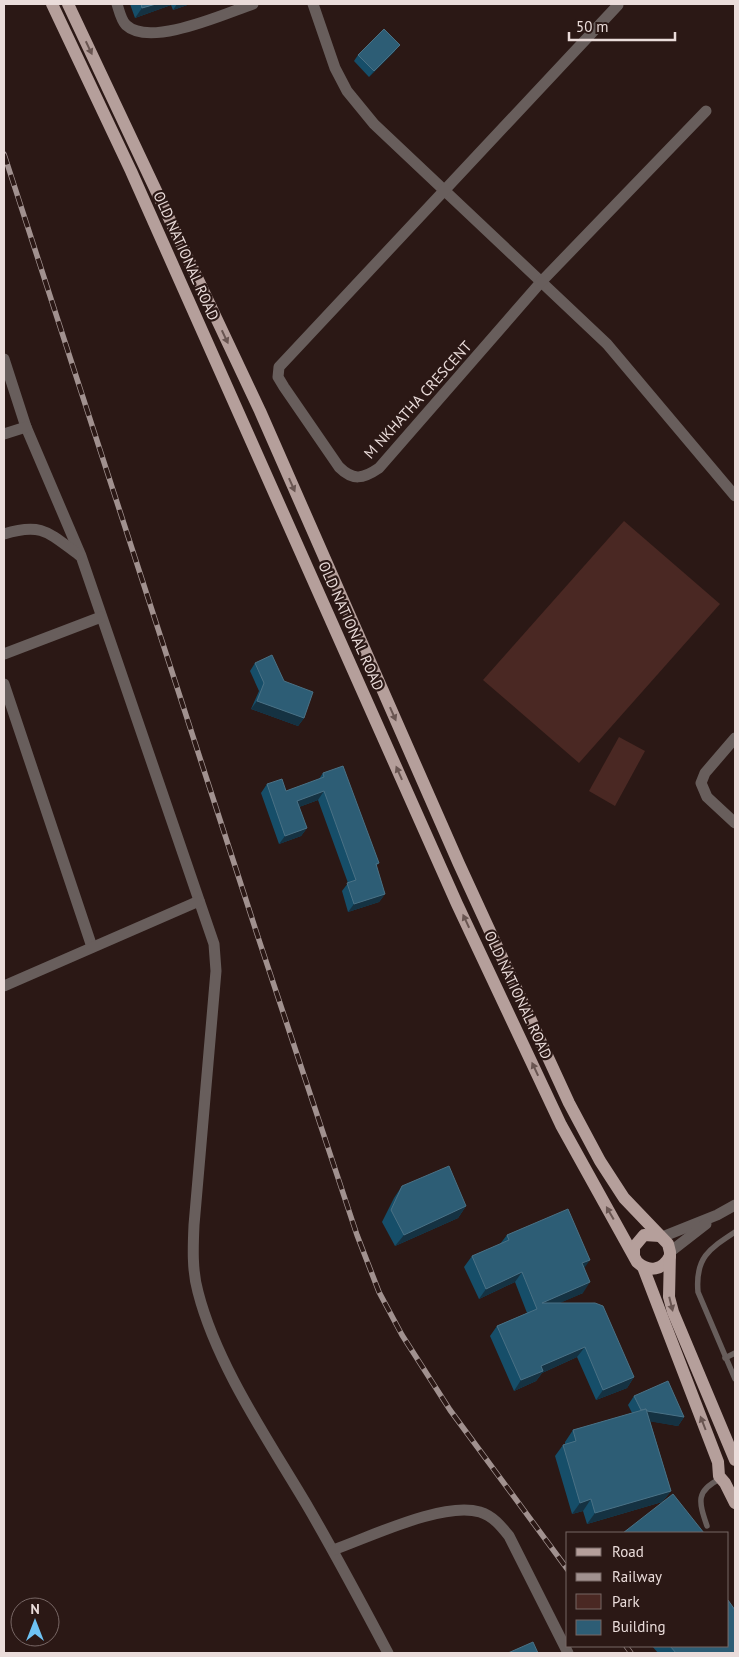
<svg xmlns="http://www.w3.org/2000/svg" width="739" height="1657" font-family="'PT Sans',sans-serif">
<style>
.green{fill:#4a2823}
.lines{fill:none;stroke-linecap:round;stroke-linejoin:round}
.lane{stroke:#685e5c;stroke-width:5.5}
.street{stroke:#685e5c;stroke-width:11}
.primary{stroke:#b59f9b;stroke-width:12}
.rail-casing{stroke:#a1918f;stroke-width:5.5}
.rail{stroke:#2b1815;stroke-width:4;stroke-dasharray:11;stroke-linecap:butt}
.wall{fill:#164e69}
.shaded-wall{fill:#153242}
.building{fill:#2d5d75;stroke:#4a7185}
.oneway{fill:#695551}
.labels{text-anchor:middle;stroke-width:4.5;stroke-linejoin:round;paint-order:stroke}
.street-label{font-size:15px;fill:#eadcda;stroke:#2b1815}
</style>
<rect width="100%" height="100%" fill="#2b1815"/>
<g class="green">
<polygon points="624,521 720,604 579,763 483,680"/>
<polygon points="619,737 645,751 615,806 589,791"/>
</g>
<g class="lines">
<g class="lane">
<path d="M735,1232c-26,17 -40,26 -37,60l37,87"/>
<polyline points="725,1358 735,1353"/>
<path d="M707,1526c-8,-24 -12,-35 13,-47"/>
</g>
<g class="street">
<path d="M117,4c2,6 4,16 9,21 24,23 100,-12 127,-21"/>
<polyline points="313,4 335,68 347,91 374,124 607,344 735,496"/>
<path d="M618,5l-339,362 -1,10 6,10 55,80c14,14 24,12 40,1l162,-186 165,-171"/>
<path d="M4,359l22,68 55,129 133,388 2,27 -22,254c-1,22 -2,46 4,67 19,74 71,149 110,215 28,48 54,97 80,146"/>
<polyline points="4,434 26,427"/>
<path d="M4,534c38,-12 45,-1 75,21"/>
<polyline points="4,654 101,617"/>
<polyline points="4,684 92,947"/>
<polyline points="735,738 705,773 701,783 707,797 735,823"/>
<polyline points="4,986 199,901"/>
<polyline points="662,1237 717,1215 735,1205"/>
<polyline points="670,1252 706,1224"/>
<path d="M333,1550c37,-13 110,-49 147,-38 13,4 21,14 29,24l59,117"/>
</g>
<g class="primary">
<path d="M52,4l79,167 326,733 104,221 76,137c12,11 26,8 33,-6"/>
<polyline points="68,4 260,411 459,864 569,1103 600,1161 624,1198 668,1244 670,1252 669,1297 673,1312 735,1460"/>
<polyline points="634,1255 634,1247 644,1235 660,1236"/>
<polyline points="643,1267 718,1462 719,1476 725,1483 735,1503"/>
</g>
<g class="rail-casing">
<g id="rail">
<polyline points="4,154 259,940 357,1235 379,1292 402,1335 450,1410 568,1570"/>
<polyline points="626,1646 631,1653"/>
</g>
</g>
<use href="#rail" class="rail"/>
</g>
<g class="wall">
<polygon points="130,4 190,4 173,10 171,5 135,18"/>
<polygon points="395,51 369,77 354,61 358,55"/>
<polygon points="255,663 284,681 304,718 298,726 251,709 259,691 250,671"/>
<polygon points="323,773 379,863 376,866 385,894 379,902 348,912 342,891 348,883 318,800 299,807 307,828 301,836 279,844 261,793 267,784 286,791 319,779"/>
<polygon points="402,1186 466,1206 458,1218 395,1246 382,1222 394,1198"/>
<polygon points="507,1235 584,1269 583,1293 559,1303 634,1377 627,1388 596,1400 577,1357 542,1373 536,1381 514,1391 490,1336 497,1326 527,1313 515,1282 479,1299 464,1267 472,1256 500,1244"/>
<polygon points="634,1396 684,1417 678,1426 650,1421 671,1491 662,1502 587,1524 583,1511 572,1514 555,1456 563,1445 565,1444 565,1442 573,1430 632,1413 628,1405"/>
<polygon points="652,1646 728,1646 735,1653 658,1653"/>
</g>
<g class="shaded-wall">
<polygon points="156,4 173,4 171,5 135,18 142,8"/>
<polygon points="177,4 190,4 173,10"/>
<polygon points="400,45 395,51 369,77 374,71"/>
<polygon points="257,701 304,718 298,726 251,709"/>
<polygon points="324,791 318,800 291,810 297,801"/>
<polygon points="307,828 301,836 279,844 285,836"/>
<polygon points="385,894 379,902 348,912 354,904"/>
<polygon points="466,1206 458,1218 395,1246 404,1235"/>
<polygon points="590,1260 583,1270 582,1263"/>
<polygon points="522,1272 515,1282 479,1299 486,1289"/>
<polygon points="590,1282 583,1293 535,1314 542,1303"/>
<polygon points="585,1347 577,1357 542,1373 536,1381 514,1391 521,1380 541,1366"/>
<polygon points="634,1377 627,1388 596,1400 603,1390"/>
<polygon points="641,1410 684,1417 678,1426 635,1419"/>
<polygon points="671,1491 662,1502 587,1524 595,1513"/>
<polygon points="591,1499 583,1511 572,1514 580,1503"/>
</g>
<g class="building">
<polygon points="141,4 156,4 142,8"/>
<polygon points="384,29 400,45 374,71 358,55"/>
<polygon points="272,655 284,681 313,692 304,718 257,701 264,683 255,663"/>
<polygon points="343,766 379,863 376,864 385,894 354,904 347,883 356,880 324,791 297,801 307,828 285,836 267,784 282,779 286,791 324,777 323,773"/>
<polygon points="449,1166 466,1206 404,1235 391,1210 402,1186"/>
<polygon points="568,1209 590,1260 582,1263 590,1282 542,1303 595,1303 603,1306 634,1377 603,1390 585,1347 541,1366 543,1371 521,1380 497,1326 537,1309 522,1272 486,1289 472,1256 509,1240 507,1235"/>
<polygon points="668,1381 684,1417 647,1411 646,1409 641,1410 634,1396"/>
<polygon points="646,1409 671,1491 595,1513 591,1499 580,1503 563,1445 576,1441 573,1430"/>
<polygon points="673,1494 704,1533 623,1533"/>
<polygon points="728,1600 735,1610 735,1653 676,1653 670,1646 728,1646"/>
<polygon points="533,1642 538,1653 508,1653"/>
</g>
<defs><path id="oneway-solid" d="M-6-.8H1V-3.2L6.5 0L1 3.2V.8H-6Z" transform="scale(1.25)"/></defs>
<g class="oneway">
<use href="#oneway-solid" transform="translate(89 48) rotate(65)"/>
<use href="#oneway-solid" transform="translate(225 337) rotate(65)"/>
<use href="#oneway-solid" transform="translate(292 485) rotate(66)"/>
<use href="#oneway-solid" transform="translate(393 714) rotate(66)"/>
<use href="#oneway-solid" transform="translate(399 773) rotate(-114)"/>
<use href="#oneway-solid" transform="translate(466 921) rotate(-115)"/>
<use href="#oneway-solid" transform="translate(535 1069) rotate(-115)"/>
<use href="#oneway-solid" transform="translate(610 1213) rotate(-120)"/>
<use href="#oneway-solid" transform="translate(671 1304) rotate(76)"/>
<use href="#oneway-solid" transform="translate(703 1423) rotate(-111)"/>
</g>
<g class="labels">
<g class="street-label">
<text transform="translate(186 256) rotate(66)" y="5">OLD NATIONAL ROAD</text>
<text transform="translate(418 400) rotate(-48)" y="5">M NKHATHA CRESCENT</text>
<text transform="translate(351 626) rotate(66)" y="5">OLD NATIONAL ROAD</text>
<text transform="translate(518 995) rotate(65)" y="5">OLD NATIONAL ROAD</text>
</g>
</g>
<rect width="739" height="1657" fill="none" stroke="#eadcda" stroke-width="10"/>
<rect x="566" y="1532" width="162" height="115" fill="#2b1815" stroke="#776664"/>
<rect x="576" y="1548" width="25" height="8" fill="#b59f9b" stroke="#776664"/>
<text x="612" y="1557" font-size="15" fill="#eadcda">Road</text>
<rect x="576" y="1573" width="25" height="8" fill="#a1918f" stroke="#776664"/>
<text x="612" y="1582" font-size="15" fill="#eadcda">Railway</text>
<rect x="576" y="1594" width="25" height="15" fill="#4a2823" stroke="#776664"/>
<text x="612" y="1607" font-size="15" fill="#eadcda">Park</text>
<rect x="576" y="1620" width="25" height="15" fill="#2d5d75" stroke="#776664"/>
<text x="612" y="1632" font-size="15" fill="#eadcda">Building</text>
<g transform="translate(35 1622)"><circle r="24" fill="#2b1815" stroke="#776664"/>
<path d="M0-4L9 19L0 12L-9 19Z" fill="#6ec2f3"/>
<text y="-8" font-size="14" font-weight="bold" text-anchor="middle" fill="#eadcda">N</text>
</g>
<path d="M569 32v8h106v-8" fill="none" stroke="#eadcda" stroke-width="2.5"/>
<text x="576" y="32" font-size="15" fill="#eadcda" stroke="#2b1815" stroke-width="4" paint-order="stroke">50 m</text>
</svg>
